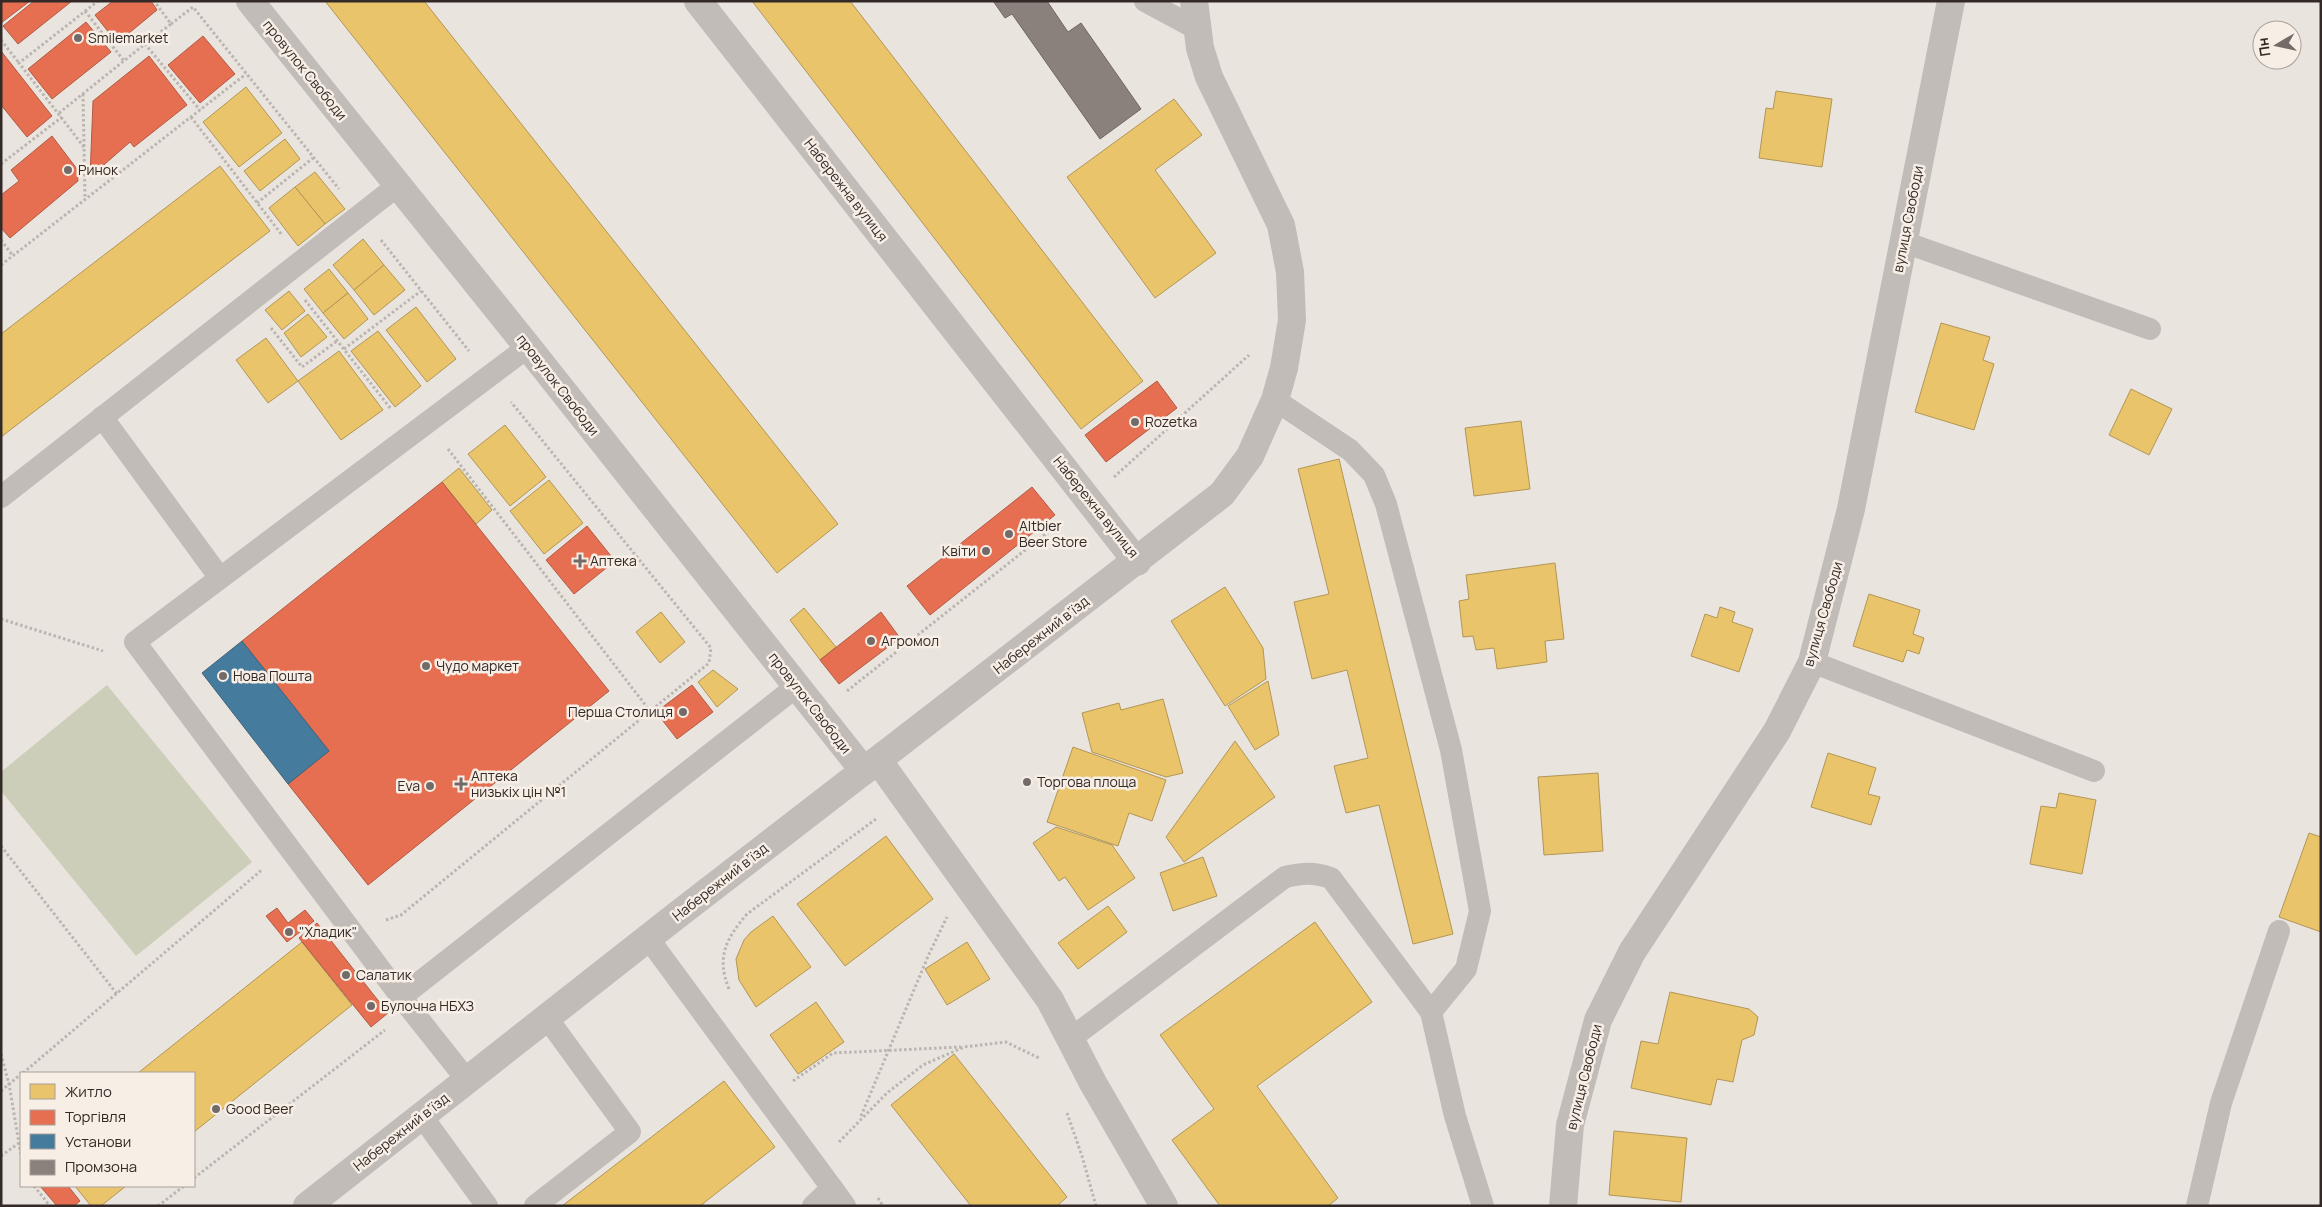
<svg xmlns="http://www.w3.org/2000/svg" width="2322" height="1207" font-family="Manrope,sans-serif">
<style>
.green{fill:#ccceba}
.homes{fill:#e9c46a;stroke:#b29656}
.shops{fill:#e76f51;stroke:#b15a44}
.public{fill:#457b9d;stroke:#40637a}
.industry{fill:#8a817c;stroke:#706762}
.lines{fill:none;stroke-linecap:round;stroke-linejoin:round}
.path{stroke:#bbb5b1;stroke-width:3;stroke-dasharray:2.5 2.5;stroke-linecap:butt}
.lane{stroke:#c2bcb8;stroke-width:22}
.street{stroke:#c2bcb8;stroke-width:28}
.poi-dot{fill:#736b67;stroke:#f7eee6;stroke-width:2}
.labels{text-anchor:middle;stroke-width:5;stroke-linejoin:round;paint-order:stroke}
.poi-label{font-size:14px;fill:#332a27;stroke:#f7eee6;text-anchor:start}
.street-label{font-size:14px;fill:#332a27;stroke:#f7eee6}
</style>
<rect width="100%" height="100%" fill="#eae4df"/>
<polygon class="green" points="107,685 252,862 136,956 1,791 1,772"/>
<g class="homes">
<polygon points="325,1 424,1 838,524 777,573"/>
<polygon points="752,1 850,1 1143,381 1081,429"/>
<polygon points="246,87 282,133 239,167 203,122"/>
<polygon points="1776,91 1832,99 1822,167 1759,158 1766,108 1773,109"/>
<polygon points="1174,99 1202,135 1155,170 1216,253 1155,298 1067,177"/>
<polygon points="285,139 300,159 260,191 244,171"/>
<polygon points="220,166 270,231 1,437 1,334"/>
<polygon points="315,172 345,209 325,224 295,187"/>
<polygon points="295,187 325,224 298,246 269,208"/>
<polygon points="363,239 384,265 354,290 333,265"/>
<polygon points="384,265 405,290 374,315 354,290"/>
<polygon points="329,269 348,293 323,313 304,289"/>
<polygon points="289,291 305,311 282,330 265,310"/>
<polygon points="348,293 368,319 344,339 323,313"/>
<polygon points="416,307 456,359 427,382 386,330"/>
<polygon points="308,314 327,337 301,357 284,333"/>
<polygon points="1941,323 1990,337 1983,360 1994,364 1974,430 1915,412"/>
<polygon points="378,331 421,386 395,407 351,351"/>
<polygon points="266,338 298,381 268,403 236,360"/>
<polygon points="339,351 383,410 341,440 298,381"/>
<polygon points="2131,389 2172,409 2149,455 2109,435"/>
<polygon points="1521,421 1530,489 1474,496 1465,428"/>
<polygon points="505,425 546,477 510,506 468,454"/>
<polygon points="1339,459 1453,934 1413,944 1379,805 1346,813 1334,766 1368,758 1347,670 1312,679 1294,602 1329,594 1298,469"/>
<polygon points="459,468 492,510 476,524 442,482"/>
<polygon points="549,480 583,523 544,554 510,511"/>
<polygon points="1555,563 1564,639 1545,641 1547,662 1497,669 1494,648 1476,650 1473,636 1463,637 1459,601 1469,599 1466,575"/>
<polygon points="1225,587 1263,648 1266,679 1225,706 1171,621"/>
<polygon points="1869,594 1920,610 1913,634 1924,638 1919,654 1907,650 1903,662 1853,646"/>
<polygon points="1720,607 1735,612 1732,622 1753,629 1739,672 1691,656 1705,614 1717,618"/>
<polygon points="804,608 836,647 820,660 790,620"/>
<polygon points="661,612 685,642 660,663 636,632"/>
<polygon points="713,670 738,689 717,707 698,682"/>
<polygon points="1268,681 1279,735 1255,750 1228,706"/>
<polygon points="1163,699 1183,773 1166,777 1092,752 1082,713 1119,703 1121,710"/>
<polygon points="1235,741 1275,797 1184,862 1166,837"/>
<polygon points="1073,747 1166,780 1152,821 1129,813 1118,846 1047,822"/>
<polygon points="1828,753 1876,768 1868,794 1880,797 1871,825 1811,807"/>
<polygon points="1598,773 1603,851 1544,855 1538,777"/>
<polygon points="2059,793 2096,800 2082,874 2030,864 2041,806 2056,808"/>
<polygon points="1056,827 1112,845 1135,878 1088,910 1065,877 1059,881 1033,843"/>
<polygon points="2309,833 2321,837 2321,932 2279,917"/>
<polygon points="886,836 933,899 845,966 797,904"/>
<polygon points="1203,857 1217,896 1173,911 1160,873"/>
<polygon points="1108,906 1127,932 1078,969 1058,943"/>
<polygon points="773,916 811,967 756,1007 739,980 736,959 744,940 751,932"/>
<polygon points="1315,922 1372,1002 1257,1086 1338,1198 1328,1206 1220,1206 1172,1140 1214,1109 1160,1035"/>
<polygon points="302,942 352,1005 194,1132 194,1073 138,1073"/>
<polygon points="967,942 990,979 947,1005 925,969"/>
<polygon points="1670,992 1749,1009 1758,1017 1754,1035 1742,1040 1733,1082 1717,1079 1711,1105 1631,1088 1641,1041 1658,1044"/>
<polygon points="816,1002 844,1042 798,1074 770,1035"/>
<polygon points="954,1054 1067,1197 1057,1206 971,1206 891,1105"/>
<polygon points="724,1081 775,1147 700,1206 562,1206"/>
<polygon points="1614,1131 1687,1138 1681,1202 1609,1195"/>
<polygon points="75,1186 126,1186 101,1206 91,1206"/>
</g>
<g class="shops">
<polygon points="1,1 30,1 1,23"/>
<polygon points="34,1 72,1 18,44 3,26"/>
<polygon points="113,1 151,1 157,10 117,43 95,15"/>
<polygon points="86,22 111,52 52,99 28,69"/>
<polygon points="203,36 235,74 200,103 168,65"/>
<polygon points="1,51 52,116 27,137 1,105"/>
<polygon points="149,56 187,105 134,147 130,142 90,177 93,101"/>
<polygon points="52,136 77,169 78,181 10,238 1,228 1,195 19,181 11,170"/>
<polygon points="1157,381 1177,408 1106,462 1085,435"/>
<polygon points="442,482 609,691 368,885 288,784 329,751 242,641"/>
<polygon points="1032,487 1055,515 930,615 907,586"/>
<polygon points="587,526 615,561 574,594 546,560"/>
<polygon points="881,612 900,638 839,684 820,660"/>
<polygon points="692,685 713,712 677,739 656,712"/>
<polygon points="277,908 288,923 305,910 314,921 287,942 266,916"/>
<polygon points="317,923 388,1013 371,1027 299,938"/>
<polygon points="40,1186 68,1186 80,1201 74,1206 57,1206"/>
</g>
<polygon class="public" points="242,641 329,751 288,784 202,673"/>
<polygon class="industry" points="993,1 1047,1 1068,32 1081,23 1141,109 1100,139 1012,14 1005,18"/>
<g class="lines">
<g class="path">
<polyline points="85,11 124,61"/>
<polyline points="171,24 193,7 339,189"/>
<polyline points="1,40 19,63"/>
<polyline points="145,44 171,24 154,1"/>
<polyline points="83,94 85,198"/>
<polyline points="59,113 145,44 200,110"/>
<polyline points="191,117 282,235"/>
<polyline points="84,147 19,63 98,1"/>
<polyline points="1,164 62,117"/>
<polyline points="257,203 313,158"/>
<polyline points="1,240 13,256"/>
<polyline points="381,240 469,351"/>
<polyline points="1,265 246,74"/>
<polyline points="305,300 391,409"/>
<polyline points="271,328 302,367 337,341"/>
<polyline points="344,349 421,291"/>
<polyline points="448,449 650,711"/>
<polyline points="1114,477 1249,355"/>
<polyline points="1,619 103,651"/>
<polyline points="847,691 1062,521"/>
<polyline points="1,846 117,994"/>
<polyline points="386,920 401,915 709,663 711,648 511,402"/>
<path d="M729,989c-13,-32 -3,-50 18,-75l129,-95"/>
<polyline points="1,1054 9,1084 21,1155"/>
<polyline points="23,1073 263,869"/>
<polyline points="793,1081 833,1053 961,1047"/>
<polyline points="1,1091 21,1074"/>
<polyline points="1067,1113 1082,1156 1096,1206"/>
<polyline points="861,1116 929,954 947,917"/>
<polyline points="839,1142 887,1093 923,1065 964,1047 1006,1042 1039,1058"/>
<polyline points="1,1156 19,1143"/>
<polyline points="194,1178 385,1030"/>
<polyline points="34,1186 50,1206"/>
<polyline points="878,1198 883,1206"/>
<polyline points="158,1206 184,1186"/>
</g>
<g class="lane">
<polyline points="1145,1 1197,29"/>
<polyline points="1904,242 2150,329"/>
<polyline points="528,347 135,642 401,997 797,686"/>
<polyline points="1275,400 1350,450 1374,475 1386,504 1451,750 1480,911 1466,969 1431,1012 1455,1116 1483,1206"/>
<polyline points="102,417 220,578"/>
<polyline points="1,497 397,186"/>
<polyline points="1812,662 2094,771"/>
<polyline points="648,938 832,1188 813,1206"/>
<polyline points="401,997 467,1080"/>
<path d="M1070,1039l215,-162c17,-4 29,-5 46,1l100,134"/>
<polyline points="421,1115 487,1206"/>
<polyline points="832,1188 845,1206"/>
<polyline points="535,1206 630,1132 547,1018"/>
<polyline points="2197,1206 2221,1103 2279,931"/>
</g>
<g class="street">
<polyline points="250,1 528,347 864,771"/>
<polyline points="698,1 1137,562"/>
<polyline points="878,760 1050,1000 1093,1083 1164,1206"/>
<polyline points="307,1206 676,916 1222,494 1250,456 1275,400 1284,368 1292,320 1290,272 1281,225 1209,77 1200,48 1194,1"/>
<polyline points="1563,1206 1570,1125 1598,1020 1632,952 1777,731 1812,662 1851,509 1951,1"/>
</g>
</g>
<g class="poi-dot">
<circle cx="78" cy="38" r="5"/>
<circle cx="68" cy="170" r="5"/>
<circle cx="1135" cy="422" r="5"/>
<circle cx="1009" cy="534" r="5"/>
<circle cx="986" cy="551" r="5"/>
<path d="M577.5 553.5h5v5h5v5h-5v5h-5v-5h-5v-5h5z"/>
<circle cx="871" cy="641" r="5"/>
<circle cx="426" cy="666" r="5"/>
<circle cx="223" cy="676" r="5"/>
<circle cx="683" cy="712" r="5"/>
<circle cx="1027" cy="782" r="5"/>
<path d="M458.5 776.5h5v5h5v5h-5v5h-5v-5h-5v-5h5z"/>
<circle cx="430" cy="786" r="5"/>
<circle cx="289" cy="932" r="5"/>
<circle cx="346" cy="975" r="5"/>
<circle cx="371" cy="1006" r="5"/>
<circle cx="216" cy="1109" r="5"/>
</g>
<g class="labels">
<g class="poi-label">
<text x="88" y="43">Smilemarket</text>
<text x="78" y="175">Ринок</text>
<text x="1145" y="427">Rozetka</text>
<text x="1019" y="531">Altbier<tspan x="1019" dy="16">Beer Store</tspan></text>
<text x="976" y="556" text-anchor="end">Квіти</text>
<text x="590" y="566">Аптека</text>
<text x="881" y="646">Агромол</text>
<text x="436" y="671">Чудо маркет</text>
<text x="233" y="681">Нова Пошта</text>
<text x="673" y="717" text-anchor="end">Перша Столиця</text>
<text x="471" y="781">Аптека<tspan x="471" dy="16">низькіх цін №1</tspan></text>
<text x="1037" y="787">Торгова площа</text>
<text x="420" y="791" text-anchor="end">Eva</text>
<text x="299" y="937">"Хладик"</text>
<text x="356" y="980">Салатик</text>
<text x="381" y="1011">Булочна НБХЗ</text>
<text x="226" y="1114">Good Beer</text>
</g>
<g class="street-label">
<text transform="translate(305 70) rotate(51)" y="5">провулок Свободи</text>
<text transform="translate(846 190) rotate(52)" y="5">Набережна вулиця</text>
<text transform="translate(1908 219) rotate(-79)" y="5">вулиця Свободи</text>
<text transform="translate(558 385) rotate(52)" y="5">провулок Свободи</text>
<text transform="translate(1096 507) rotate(51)" y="5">Набережна вулиця</text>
<text transform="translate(1823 614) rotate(-74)" y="5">вулиця Свободи</text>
<text transform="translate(1041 635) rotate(-38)" y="5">Набережний в’їзд</text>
<text transform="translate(810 703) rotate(52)" y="5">провулок Свободи</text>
<text transform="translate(720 882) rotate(-38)" y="5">Набережний в’їзд</text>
<text transform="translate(1584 1077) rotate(-76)" y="5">вулиця Свободи</text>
<text transform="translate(401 1132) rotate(-38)" y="5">Набережний в’їзд</text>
</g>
</g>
<rect width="2322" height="1207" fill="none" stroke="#332a27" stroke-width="5"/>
<rect x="20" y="1072" width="175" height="115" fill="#f7eee6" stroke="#a9a09a"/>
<rect x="30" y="1084" width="25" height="15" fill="#e9c46a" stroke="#a9a09a"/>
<text x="65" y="1097" font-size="15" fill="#332a27">Житло</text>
<rect x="30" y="1110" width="25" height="15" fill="#e76f51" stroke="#a9a09a"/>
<text x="65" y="1122" font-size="15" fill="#332a27">Торгівля</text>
<rect x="30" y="1134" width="25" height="15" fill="#457b9d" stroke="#a9a09a"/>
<text x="65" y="1147" font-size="15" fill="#332a27">Установи</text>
<rect x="30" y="1160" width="25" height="15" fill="#8a817c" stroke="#a9a09a"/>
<text x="65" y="1172" font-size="15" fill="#332a27">Промзона</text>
<g transform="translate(2277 45) rotate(261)"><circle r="24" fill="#f7eee6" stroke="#a9a09a"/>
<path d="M0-4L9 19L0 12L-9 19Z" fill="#736b67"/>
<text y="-8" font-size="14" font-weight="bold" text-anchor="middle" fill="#332a27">Пн</text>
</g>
</svg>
